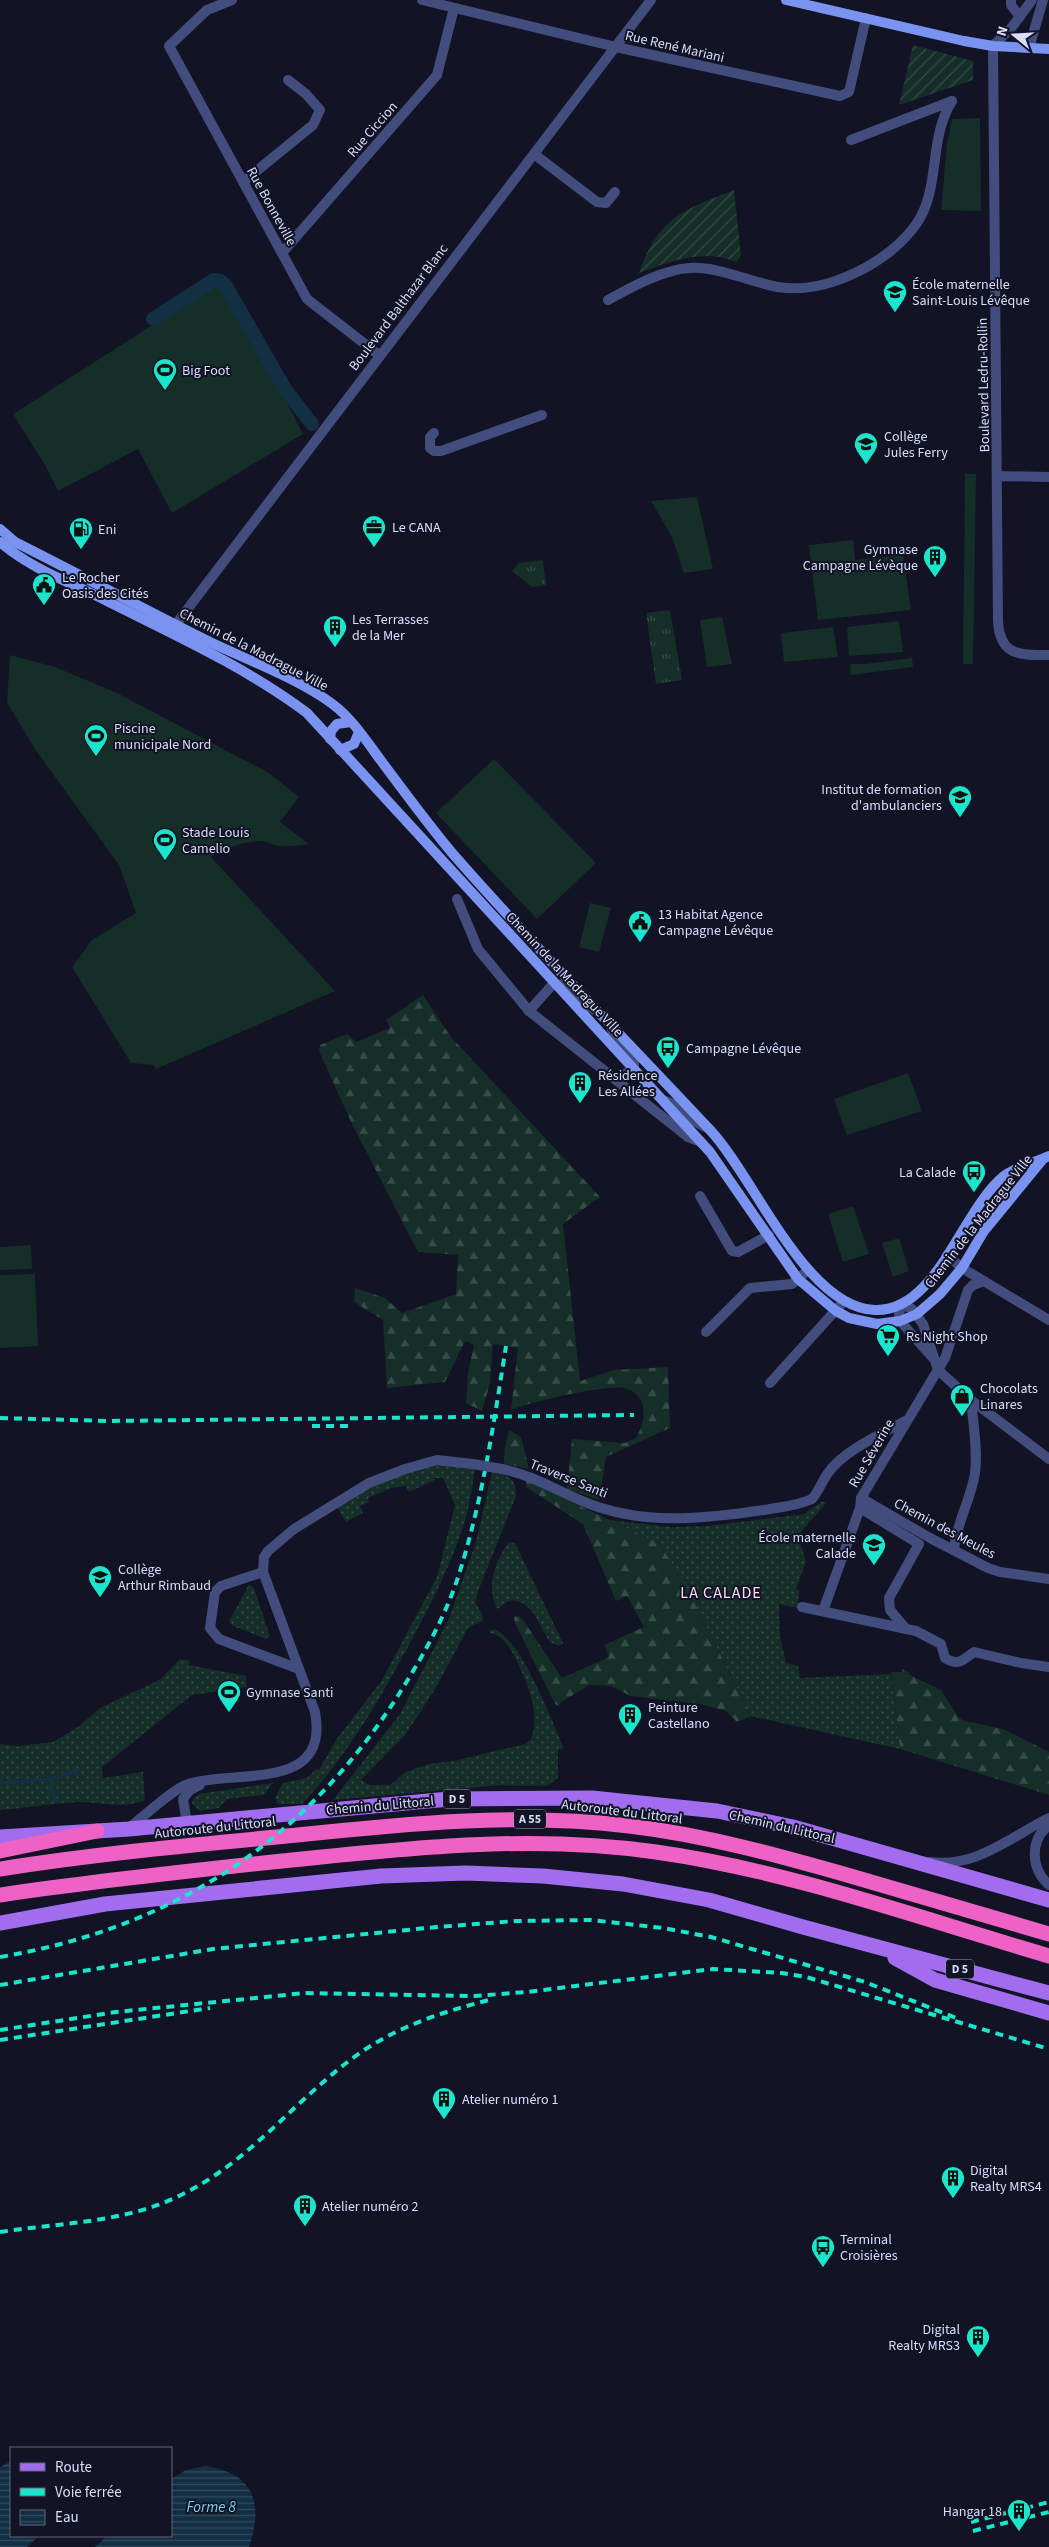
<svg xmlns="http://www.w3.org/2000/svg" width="1049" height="2547" font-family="'Source Sans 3',sans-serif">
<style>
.grass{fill:url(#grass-dots)}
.forest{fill:url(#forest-firs)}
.park{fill:url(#park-tufts)}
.garden{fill:url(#garden-furrows)}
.pitch{fill:#152e27}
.water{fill:url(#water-rules)}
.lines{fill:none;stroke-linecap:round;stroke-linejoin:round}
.stream{stroke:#122f43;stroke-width:4}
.canal{stroke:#122f43;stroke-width:14}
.street{stroke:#424d7e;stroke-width:10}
.secondary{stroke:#7b93f0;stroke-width:10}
.primary{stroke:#a16dee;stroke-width:15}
.highway{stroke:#ed62c4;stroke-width:15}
.rail{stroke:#1be5cc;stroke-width:4;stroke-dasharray:8 6;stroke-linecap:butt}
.street-bridge{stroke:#424d7e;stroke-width:10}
.labels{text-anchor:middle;stroke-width:4;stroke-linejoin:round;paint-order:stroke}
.shield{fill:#121324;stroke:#9da0ba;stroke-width:1}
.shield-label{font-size:12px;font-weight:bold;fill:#d9ddfb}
.street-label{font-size:14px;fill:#d9ddfb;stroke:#121324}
.poi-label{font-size:14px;fill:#d9ddfb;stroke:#121324;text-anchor:start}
.water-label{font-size:15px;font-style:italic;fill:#73d1ef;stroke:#121324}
.quarter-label{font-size:16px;letter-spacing:1px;fill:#fbdbf6;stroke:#121324}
</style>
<defs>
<pattern id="grass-dots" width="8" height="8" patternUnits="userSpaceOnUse" patternTransform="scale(1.25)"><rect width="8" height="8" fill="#152e27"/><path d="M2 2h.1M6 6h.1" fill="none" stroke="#364c47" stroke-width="1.8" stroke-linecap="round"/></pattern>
<pattern id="forest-firs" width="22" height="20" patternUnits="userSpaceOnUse" patternTransform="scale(1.25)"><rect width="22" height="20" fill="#152e27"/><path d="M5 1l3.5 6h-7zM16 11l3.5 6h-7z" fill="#364c47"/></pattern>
<pattern id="park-tufts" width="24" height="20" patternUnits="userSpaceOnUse" patternTransform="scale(1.25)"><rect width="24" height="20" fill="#152e27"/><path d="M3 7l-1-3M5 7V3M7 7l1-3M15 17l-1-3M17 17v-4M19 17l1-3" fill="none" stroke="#364c47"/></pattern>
<pattern id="garden-furrows" width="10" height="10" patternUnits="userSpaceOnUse" patternTransform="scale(1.25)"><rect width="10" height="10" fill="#152e27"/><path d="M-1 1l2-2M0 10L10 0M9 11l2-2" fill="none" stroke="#364c47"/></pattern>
<pattern id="water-rules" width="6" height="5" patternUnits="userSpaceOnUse" patternTransform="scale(1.25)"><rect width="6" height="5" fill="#122f43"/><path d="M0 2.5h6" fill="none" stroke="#344d5f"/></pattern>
</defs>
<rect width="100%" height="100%" fill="#121324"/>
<g class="grass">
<path d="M445,1463l30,6c-3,17 -5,35 -10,52 -13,42 -34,83 -55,122 -30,57 -64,114 -108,161h-24l-3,-6 8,-15 24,-5 9,-9 3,1 17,-30 46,-60 55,-103 18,-72 -12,-27h-8v2l-26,12 -3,-6 -15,2 -23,10 1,4 -9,4 3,7 -17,9 -9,-15 34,-21 31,-12z"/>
<path d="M492,1472c15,3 25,6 24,24l-37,93 -4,13 8,14 -1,5 -14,7 -33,61 -29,45 -45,46 9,5h20l16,-13 22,-8 26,-3 71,-17 6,-5c4,-11 4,-23 2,-35 -4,-17 -23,-71 -43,-71v-2l4,-2c29,12 57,91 70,119l-6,2v28l-11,8 -45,-1 -169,15 67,-86 49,-95 27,-77z"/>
<polygon points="821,1502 827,1502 801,1532 800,1543 806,1562 796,1589 799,1590 798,1608 779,1604 780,1636 786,1663 798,1666 800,1678 891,1674 900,1749 751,1716 692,1598 660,1544 608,1520 672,1527 708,1526 804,1514"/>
<path d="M509,1542l6,1 48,100 -4,3 -9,-4c-12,-17 -18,-45 -42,-41l-10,8c-13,-19 -3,-49 11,-67z"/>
<polygon points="249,1584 254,1588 270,1636 266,1639 233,1626 229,1622"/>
<path d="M180,1659l10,2 -1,4 57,11 1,11 -55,8 -90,72 1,11 40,-6 2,28c-23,10 -45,1 -68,2 -26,2 -52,6 -77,8v-66l18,2 35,-4 25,-15 22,-19 61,-29z"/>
<polygon points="273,1783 264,1795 227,1799 219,1808 200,1811 192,1804 193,1799 199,1794"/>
</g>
<g class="forest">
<path d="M423,995l28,42 149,160 -37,27 17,157 34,-11 54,-3 2,61 -64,29 -7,43 -32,-11 5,-50 52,4 12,-5c10,-17 14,-44 -12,-50 -17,-4 -95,14 -113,22l7,-62 -25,-4 -3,39 -8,28 -16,-8 2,-31 6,-27 -9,-4 -20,41 -58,6 -4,-68 -29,-18 1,-14 30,10 17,15 54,-19 2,-39 -40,-3 -66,-128 -33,-73 1,-6 27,-11 9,8 34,-14 -4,-8z"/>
<polygon points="509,1430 521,1437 529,1469 504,1464 505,1447"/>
<polygon points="526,1480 660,1544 692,1598 751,1716 737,1722 726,1711 700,1704 630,1696 612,1686 589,1685 560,1703 559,1706 555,1704 515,1623 514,1617 518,1616 523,1620 562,1678 609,1657 604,1645 644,1627 627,1596 616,1601 583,1524 526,1487"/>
<polygon points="903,1669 909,1672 908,1674 941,1690 959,1718 965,1721 1003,1729 1049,1752 1049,1795 900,1749 891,1672 901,1672"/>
</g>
<g class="park">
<polygon points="543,560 546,585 532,587 512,571 519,563"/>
<polygon points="670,610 682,680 656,684 646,613"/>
</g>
<g class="garden">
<polygon points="913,45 973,61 973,80 899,105"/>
<path d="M734,190l7,66 -5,6c-32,-14 -66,-1 -97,11 19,-56 44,-63 95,-83z"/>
</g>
<g class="pitch">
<polygon points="980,118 981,211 941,210 947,143 952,119"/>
<polygon points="220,282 251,333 303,434 172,513 138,449 58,491 45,465 13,414"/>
<polygon points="965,474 976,474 973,664 963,664"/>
<polygon points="697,497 713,569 684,573 672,537 651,501"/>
<polygon points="853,540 855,560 903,555 911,610 818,620 809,545"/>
<polygon points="722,617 732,664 707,667 700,620"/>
<polygon points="899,621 903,652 849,656 847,627"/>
<polygon points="833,627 838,657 784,662 781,633"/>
<path d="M10,655l45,12 62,26 152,80 30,24 -19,25 29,22c-2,1 -28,3 -30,2 -7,-1 -12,-5 -19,-5 -17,0 -35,8 -49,16l124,134 -179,78 -2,-4 -23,-2 -59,-96 20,-27 44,-27 -17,-48 -82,-113 -30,-49z"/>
<polygon points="912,658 913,667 851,675 850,664 865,664"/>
<polygon points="494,759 596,863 537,919 436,813"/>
<polygon points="590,903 611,908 599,952 579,947"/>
<polygon points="908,1073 922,1111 847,1135 834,1099"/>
<polygon points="853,1206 869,1254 843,1262 828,1214"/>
<polygon points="899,1238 909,1271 893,1277 882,1243"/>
<polygon points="31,1245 32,1269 0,1270 0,1247"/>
<polygon points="35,1274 38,1346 0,1348 0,1275"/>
</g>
<g class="water">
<polygon points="11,2461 11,2536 39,2536 27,2547 0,2547 0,2467"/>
<path d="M205,2466c49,7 59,37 44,81h-154l12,-11h64v-57l15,-9z"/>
</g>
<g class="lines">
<g class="stream">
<polyline points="50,1779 55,1801"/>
<polyline points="0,1783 50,1779 76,1771"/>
</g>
<polyline class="canal" points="153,319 214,280 221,281 226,286 285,389 312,424"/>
<g class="street">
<polyline points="232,0 207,10 169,46 307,299 379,355"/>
<polyline points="422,0 616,47 840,96 849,92 866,18"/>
<polyline points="1011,0 1011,5 1020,17"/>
<path d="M1032,0l-20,27 -19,19 5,575c2,35 21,34 51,34"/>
<polyline points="1029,48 1043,0"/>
<polyline points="851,140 952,101"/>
<polyline points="534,154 597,202 606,203 615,192"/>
<polyline points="243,182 313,125 320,110 306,94 288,80"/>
<polyline points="282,253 437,75 454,8"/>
<path d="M608,300c24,-13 54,-30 81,-32 30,-2 60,14 89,19 47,8 112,-24 139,-64 24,-36 11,-84 35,-122"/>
<polyline points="434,433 430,437 430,448 434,451 441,451 542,415"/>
<polyline points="997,476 1049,477"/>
<polyline points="170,632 651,0"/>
<polyline points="457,899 478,949 529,1011 688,1137 701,1142"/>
<path d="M529,1011l25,-28c18,5 25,19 41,27"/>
<polyline points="612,1030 613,1035 634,1058 634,1068 616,1080"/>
<path d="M663,1100c18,5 26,22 45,28"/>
<polyline points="700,1196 732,1251 738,1252 769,1235"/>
<polyline points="947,1255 962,1268 1049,1320"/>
<polyline points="706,1332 750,1288 792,1284 808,1270"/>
<polyline points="933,1358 900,1321 899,1314 901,1305 911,1308 923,1324 938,1370 971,1400 1049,1459"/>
<polyline points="770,1383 844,1301"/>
<path d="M502,1469c35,7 63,27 96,38 54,18 111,11 166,3 16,-3 33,-4 48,-11 7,-8 10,-18 16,-26 16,-23 54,-39 77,-52"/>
<polyline points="861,1498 930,1538 988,1568 1000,1572 1049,1579"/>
<polyline points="860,1508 919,1544 889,1598 890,1610 906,1629"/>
<path d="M954,1550c2,-27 17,-50 21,-77 3,-23 -2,-50 -4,-73"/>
<polyline points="263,1572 221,1586 215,1592 210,1628 219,1639 299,1669"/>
<path d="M802,1607l114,24 25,13 4,14c13,8 17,3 29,-6l47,11 28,4"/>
<polyline points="823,1611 860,1508 861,1498 945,1358 968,1290 973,1285 984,1281"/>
<polyline points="187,1823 183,1799 190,1790 200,1785"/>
<path d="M1049,1825c-20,16 -18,44 0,60"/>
<path d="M129,1828c13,-10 45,-40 59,-44 47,-15 142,9 127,-72l-52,-140 1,-15 4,-6 26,-22 75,-46 36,-14 32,-9 36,4"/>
<path d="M930,1862c47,6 80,-25 119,-44"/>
</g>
<g class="secondary">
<polyline points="786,0 964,41 993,46 1049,49"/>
<path d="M0,529l15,13c66,33 130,68 197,101 38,18 102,42 131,70 14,13 25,30 36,45 24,32 48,65 74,96 83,95 172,185 258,277 43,46 95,177 164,179 62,2 86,-99 129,-134 13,-10 30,-13 45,-20"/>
<path d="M0,542c27,24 64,38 97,54 71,36 146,69 210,117l403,439 88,127 38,32 13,7 28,6 23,-3 17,-7 23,-20 22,-26 22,-37 59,-72"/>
<polyline points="330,739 331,731 337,724 351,722"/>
<polyline points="340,750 354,744 359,732"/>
</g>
<g class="primary">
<polyline points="0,1837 129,1829 449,1799 592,1798 717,1811 793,1827 1049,1900"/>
<polyline points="0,1923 105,1904 381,1876 466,1873 543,1876 623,1884 709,1900 803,1927 1049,1993"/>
<polyline points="895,1958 935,1980 1049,2013"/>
</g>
<g class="highway">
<polyline points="0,1851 97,1831"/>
<path d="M0,1869c95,-15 191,-24 287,-33 115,-12 228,-24 342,-10 77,9 151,30 225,51 65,19 130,38 195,57"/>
<path d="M0,1895c94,-14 188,-24 282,-34 124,-13 249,-27 374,-9 134,19 263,66 393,104"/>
</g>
<g class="rail">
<polyline points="0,1418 109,1421 634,1415"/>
<polyline points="312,1426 354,1426"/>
<path d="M0,1957c172,-29 305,-115 399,-263 24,-38 48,-80 61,-123 23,-74 34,-149 46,-225"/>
<polyline points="0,1985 213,1949 437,1927 516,1921 591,1920 663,1928 711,1937 865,1982 956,2018"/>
<polyline points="0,2030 116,2012 305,1993 474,1996 527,1992 713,1969 782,1973 806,1977 1049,2049"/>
<polyline points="0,2040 210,2008"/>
<path d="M0,2232c59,-9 122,-9 177,-35 74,-35 116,-96 180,-142 39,-28 85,-43 132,-55"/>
<polyline points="971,2522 1049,2502"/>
<polyline points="973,2531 1049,2512"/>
</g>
<polyline class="street-bridge" points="473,1464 502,1469"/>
</g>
<defs>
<g id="school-pin" transform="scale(1.25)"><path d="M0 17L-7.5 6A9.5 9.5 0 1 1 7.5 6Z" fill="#1be5cc" stroke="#121324"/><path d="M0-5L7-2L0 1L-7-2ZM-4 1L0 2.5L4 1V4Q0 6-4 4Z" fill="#111"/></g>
<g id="stadium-pin" transform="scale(1.25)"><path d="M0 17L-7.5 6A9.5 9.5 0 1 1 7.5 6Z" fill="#1be5cc" stroke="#121324"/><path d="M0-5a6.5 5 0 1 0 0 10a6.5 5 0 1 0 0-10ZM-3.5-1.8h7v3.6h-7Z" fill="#111"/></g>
<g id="office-pin" transform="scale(1.25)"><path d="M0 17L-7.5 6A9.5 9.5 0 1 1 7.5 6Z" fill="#1be5cc" stroke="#121324"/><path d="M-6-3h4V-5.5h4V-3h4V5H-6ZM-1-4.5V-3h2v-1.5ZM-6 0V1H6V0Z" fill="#111"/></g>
<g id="fuel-pin" transform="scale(1.25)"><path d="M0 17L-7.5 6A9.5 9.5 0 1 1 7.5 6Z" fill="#1be5cc" stroke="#121324"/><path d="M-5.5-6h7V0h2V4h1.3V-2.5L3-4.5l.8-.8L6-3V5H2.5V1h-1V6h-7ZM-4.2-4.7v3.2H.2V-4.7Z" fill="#111"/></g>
<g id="building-pin" transform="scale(1.25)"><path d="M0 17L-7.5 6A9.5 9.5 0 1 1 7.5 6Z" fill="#1be5cc" stroke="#121324"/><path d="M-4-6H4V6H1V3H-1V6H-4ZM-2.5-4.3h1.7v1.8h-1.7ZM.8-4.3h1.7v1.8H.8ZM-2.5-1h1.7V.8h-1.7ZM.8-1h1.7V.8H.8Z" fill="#111"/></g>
<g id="civic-pin" transform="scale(1.25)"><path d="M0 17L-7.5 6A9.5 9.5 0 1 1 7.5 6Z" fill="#1be5cc" stroke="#121324"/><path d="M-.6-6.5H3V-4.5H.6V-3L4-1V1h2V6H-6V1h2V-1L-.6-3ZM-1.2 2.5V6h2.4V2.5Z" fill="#111"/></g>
<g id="university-pin" transform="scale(1.25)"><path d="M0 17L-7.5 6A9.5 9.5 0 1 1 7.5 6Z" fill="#1be5cc" stroke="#121324"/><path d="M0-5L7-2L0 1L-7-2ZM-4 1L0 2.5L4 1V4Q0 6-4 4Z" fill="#111"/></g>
<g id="bus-pin" transform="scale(1.25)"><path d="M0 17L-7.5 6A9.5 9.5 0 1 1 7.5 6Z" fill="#1be5cc" stroke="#121324"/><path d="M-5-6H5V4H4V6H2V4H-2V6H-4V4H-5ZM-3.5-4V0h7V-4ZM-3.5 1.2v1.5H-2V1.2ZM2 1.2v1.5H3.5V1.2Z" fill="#111"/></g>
<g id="supermarket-pin" transform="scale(1.25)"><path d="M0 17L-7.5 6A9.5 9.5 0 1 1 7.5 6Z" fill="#1be5cc" stroke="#121324"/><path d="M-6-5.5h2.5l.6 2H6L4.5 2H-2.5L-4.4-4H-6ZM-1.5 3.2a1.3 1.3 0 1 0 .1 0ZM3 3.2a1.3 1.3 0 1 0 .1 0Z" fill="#111"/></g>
<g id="shop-pin" transform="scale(1.25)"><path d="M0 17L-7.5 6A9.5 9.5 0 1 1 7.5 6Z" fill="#1be5cc" stroke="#121324"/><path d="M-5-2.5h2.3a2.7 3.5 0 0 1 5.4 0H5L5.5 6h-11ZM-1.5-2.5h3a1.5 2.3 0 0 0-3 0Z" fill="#111"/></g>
</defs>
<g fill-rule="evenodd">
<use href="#school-pin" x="895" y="292"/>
<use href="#stadium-pin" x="165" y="370"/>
<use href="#school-pin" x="866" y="444"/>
<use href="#office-pin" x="374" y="527"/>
<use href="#fuel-pin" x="81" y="529"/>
<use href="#building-pin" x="935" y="557"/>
<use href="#civic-pin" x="44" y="585"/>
<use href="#building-pin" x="335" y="627"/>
<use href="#stadium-pin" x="96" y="736"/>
<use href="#university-pin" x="960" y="797"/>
<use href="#stadium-pin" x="165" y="840"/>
<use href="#civic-pin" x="640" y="922"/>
<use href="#bus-pin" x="668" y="1048"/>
<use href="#building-pin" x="580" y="1083"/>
<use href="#bus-pin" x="974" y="1172"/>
<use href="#supermarket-pin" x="888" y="1336"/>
<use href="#shop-pin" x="962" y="1396"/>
<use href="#school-pin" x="874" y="1545"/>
<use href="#school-pin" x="100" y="1577"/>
<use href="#stadium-pin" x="229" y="1692"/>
<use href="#building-pin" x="630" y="1715"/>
<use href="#building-pin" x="444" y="2099"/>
<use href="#building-pin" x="953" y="2178"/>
<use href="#building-pin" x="305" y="2206"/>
<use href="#bus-pin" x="823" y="2247"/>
<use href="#building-pin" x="978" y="2337"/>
<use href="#building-pin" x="1019" y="2511"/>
</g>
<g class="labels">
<g class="shield">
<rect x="443" y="1789.5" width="28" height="19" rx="4"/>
<rect x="514" y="1809.5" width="32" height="19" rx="4"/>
<rect x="946" y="1959.5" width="28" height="19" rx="4"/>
</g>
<g class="shield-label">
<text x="457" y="1803">D 5</text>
<text x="530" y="1823">A 55</text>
<text x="960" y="1973">D 5</text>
</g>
<g class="street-label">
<text transform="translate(675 46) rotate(13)" y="5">Rue René Mariani</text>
<text transform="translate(372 129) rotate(-49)" y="5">Rue Ciccion</text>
<text transform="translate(272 206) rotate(61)" y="5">Rue Bonneville</text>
<text transform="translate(398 307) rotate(-53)" y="5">Boulevard Balthazar Blanc</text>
<text transform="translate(983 385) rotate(-91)" y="5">Boulevard Ledru-Rollin</text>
<text transform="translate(254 649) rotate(27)" y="5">Chemin de la Madrague Ville</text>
<text transform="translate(565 974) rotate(47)" y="5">Chemin de la Madrague Ville</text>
<text transform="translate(978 1221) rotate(-52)" y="5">Chemin de la Madrague Ville</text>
<text transform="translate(871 1453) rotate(-60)" y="5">Rue Séverine</text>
<text transform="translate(569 1478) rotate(22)" y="5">Traverse Santi</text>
<text transform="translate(945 1528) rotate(28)" y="5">Chemin des Meules</text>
<text transform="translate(380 1805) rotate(-5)" y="5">Chemin du Littoral</text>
<text transform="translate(622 1811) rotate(7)" y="5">Autoroute du Littoral</text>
<text transform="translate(782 1826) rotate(13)" y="5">Chemin du Littoral</text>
<text transform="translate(215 1827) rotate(-6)" y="5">Autoroute du Littoral</text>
</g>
<g class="poi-label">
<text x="912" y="289">École maternelle<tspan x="912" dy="16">Saint-Louis Lévêque</tspan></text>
<text x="182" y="375">Big Foot</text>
<text x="884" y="441">Collège<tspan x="884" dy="16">Jules Ferry</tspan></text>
<text x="392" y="532">Le CANA</text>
<text x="98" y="534">Eni</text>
<text x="918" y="554" text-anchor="end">Gymnase<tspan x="918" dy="16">Campagne Lévèque</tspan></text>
<text x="62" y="582">Le Rocher<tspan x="62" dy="16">Oasis des Cités</tspan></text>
<text x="352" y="624">Les Terrasses<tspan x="352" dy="16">de la Mer</tspan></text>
<text x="114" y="733">Piscine<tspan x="114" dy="16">municipale Nord</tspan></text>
<text x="942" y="794" text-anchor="end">Institut de formation<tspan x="942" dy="16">d'ambulanciers</tspan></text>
<text x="182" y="837">Stade Louis<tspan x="182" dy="16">Camelio</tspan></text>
<text x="658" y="919">13 Habitat Agence<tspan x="658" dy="16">Campagne Lévêque</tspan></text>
<text x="686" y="1053">Campagne Lévêque</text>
<text x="598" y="1080">Résidence<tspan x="598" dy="16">Les Allées</tspan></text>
<text x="956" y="1177" text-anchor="end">La Calade</text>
<text x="906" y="1341">Rs Night Shop</text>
<text x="980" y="1393">Chocolats<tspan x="980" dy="16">Linares</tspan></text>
<text x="856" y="1542" text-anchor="end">École maternelle<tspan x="856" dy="16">Calade</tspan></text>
<text x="118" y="1574">Collège<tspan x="118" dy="16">Arthur Rimbaud</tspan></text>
<text x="246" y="1697">Gymnase Santi</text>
<text x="648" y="1712">Peinture<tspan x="648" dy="16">Castellano</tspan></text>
<text x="462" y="2104">Atelier numéro 1</text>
<text x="970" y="2175">Digital<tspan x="970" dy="16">Realty MRS4</tspan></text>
<text x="322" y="2211">Atelier numéro 2</text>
<text x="840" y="2244">Terminal<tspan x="840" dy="16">Croisières</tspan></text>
<text x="960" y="2334" text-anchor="end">Digital<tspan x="960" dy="16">Realty MRS3</tspan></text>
<text x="1002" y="2516" text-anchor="end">Hangar 18</text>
</g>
<g class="water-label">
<text x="211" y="2512">Forme 8</text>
</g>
<g class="quarter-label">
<text x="721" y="1598">LA CALADE</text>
</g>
</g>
<rect x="10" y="2447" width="162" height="90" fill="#121324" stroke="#62647a"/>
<rect x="20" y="2463" width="25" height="8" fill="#a16dee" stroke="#62647a"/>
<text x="55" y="2472" font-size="15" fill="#d9ddfb">Route</text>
<rect x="20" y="2488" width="25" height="8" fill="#1be5cc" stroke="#62647a"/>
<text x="55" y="2497" font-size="15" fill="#d9ddfb">Voie ferrée</text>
<rect x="20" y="2510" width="25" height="15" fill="url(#water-rules)" stroke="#62647a"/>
<text x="55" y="2522" font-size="15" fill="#d9ddfb">Eau</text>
<g transform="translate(1014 35) rotate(288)" stroke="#121324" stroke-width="4" paint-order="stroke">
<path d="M0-4L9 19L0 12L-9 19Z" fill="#d9ddfb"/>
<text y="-8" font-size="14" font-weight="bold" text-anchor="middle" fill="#d9ddfb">N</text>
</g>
</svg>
